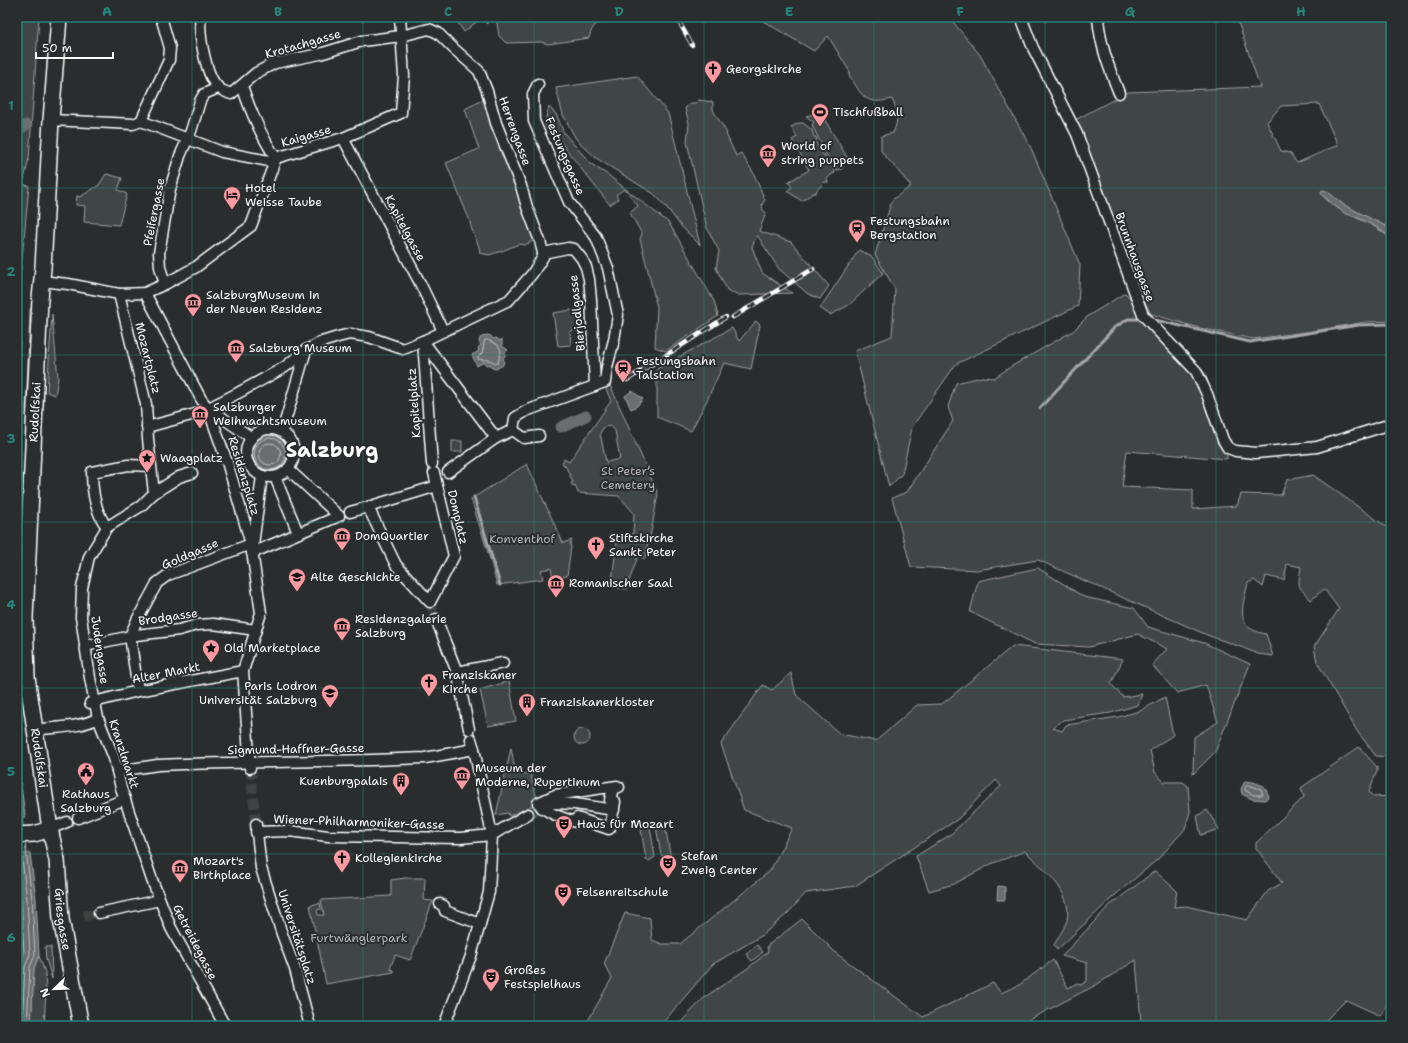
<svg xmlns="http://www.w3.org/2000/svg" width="1408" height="1043" font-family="'Shantell Sans',sans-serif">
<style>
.green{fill:#414445;stroke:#a0a2a2;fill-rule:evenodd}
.water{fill:#6a6c6d;stroke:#a6a7a7}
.pier{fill:#2a2d2e}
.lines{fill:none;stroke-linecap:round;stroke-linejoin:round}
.shore{stroke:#c3c4c5;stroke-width:1}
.stream{stroke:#a6a7a7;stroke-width:3}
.canal{stroke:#6a6c6d;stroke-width:11}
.street-tunnel{stroke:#3f4243;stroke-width:10;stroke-dasharray:10 5;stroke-linecap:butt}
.street-casing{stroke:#fff;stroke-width:13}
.secondary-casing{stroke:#fff;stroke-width:18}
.street{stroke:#2a2d2e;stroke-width:10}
.secondary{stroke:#2a2d2e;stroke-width:15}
.rail-casing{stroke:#fff;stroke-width:4.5}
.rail{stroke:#2a2d2e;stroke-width:3;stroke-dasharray:9;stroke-linecap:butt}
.grid{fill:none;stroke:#27847c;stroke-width:1;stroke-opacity:0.55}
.labels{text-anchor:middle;stroke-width:4;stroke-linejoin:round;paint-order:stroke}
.street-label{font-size:12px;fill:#fff;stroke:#2a2d2e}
.poi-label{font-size:12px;fill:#fff;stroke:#2a2d2e;text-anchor:start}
.park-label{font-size:12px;fill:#b3b4b5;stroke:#2a2d2e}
.town-label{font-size:20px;font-weight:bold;fill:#fff;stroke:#2a2d2e}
.neatline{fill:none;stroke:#27847c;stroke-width:1.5}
.grid-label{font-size:13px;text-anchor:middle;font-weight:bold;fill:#27847c}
</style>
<rect width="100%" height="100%" fill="#2a2d2e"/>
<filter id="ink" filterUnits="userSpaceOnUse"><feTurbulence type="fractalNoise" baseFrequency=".025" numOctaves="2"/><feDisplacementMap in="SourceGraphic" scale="8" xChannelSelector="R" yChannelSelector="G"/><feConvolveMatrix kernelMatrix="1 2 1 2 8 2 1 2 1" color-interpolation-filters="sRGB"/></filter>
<g filter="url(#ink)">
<g class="green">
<polygon points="21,17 39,17 29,158 23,184 29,186 19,289 20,340 17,427 17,81"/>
<polygon points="454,17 487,17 487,24 481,18 464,32"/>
<path d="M496,17h116l-8,6c-10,-1 -13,7 -15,15l-41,6 -7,-2 -35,1 -7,-7z"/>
<path d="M762,17h187l31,38 51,93 49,117 -2,41 -122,58 -44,63 -10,47 -13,13 -34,-136 37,-15 3,-47 -20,-34 17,-55 19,-14 -30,-35v-15l12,-3c6,-14 5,-21 -1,-34 -28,7 -29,-3 -43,-24l1,-3 -22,-36 -14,15 -51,-30z"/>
<path d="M1215,17h176v212l-47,-24 -9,-7 -14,-4c13,16 33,22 51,31 7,4 12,9 19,13v83l-26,1 -52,9 -60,8 -53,-11 -49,-14 -16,-30 -60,-164 53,-28 132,-5 -23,-68zM1319,104l19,41 -41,18 -7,-10 -9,-2 -14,-29 14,-16z"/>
<polygon points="637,76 668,113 700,245 680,225 668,209 654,194 596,158 576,139 563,115 556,88"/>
<path d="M486,98l51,141 -12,6 -6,-1 -17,7 -13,4 -9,-2c-1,-12 -9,-20 -10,-32l-24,-58 33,-14 -14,-40z"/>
<path d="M698,100l15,2v7l1,3 13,21 -1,1 10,22 5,-3 12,19 12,28c-4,5 -4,9 1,13l-7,18 32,11 38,44 -9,13 -12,-5 -29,-25 -22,-34 -5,12 10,26 30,20 -53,2 -12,-5 -11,-22 3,-17 -12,-23 -20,-86 2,-19 -4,-15 6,-5h6z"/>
<polygon points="549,107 556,114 564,133 591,164 608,175 669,223 714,301 718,316 666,351 655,347 657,307 640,239 642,234 630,213 638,206 629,194 624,189 616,195 618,199 610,205 583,171 560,141 546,129 546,117"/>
<path d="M818,113l5,4 24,40 1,5 -1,2c-4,-8 -9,-8 -16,-3l-5,-7 -14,-29 2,-3 -8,-6z"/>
<polygon points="799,123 803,123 812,130 814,137 816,137 817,140 815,141 823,155 825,155 825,158 830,166 840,160 844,164 842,169 837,170 835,168 833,169 835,173 832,174 827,179 828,182 825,182 816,191 816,193 813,193 802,201 787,191 792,187 788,182 809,170 792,140 797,137 791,127"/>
<polygon points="106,174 122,178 118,190 127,194 119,225 84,222 85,206 76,205 77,196 80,197 99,185"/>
<polygon points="859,250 872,257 883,273 849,305 830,315 820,308"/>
<path d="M1125,293l80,80 21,63 1,23 -100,-8 -5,36 71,3v19l44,-3 4,-12 40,1 6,-15 26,-5 78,55v227l-15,-1 -19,-25 -40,-69 -3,-15 25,-38 -15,-20 -13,11c-15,-16 -13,-12 -10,-33l-14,-3 -3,16 -18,-4 -3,11 -9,-7 -6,3c-3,15 -13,38 5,47 4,2 9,3 13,4l7,22 -15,-2 -17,-7 -34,-12 -169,-75 -61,10 -66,-3 -19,-69 15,-6 46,-71 -5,-14 8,-24 26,-6 12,1 18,-12 61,-35 15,-15z"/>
<polygon points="33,306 29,410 27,413 26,408 30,309"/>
<polygon points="578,309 578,330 570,331 571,345 558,346 553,313"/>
<polygon points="52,314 58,378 55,395 47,392"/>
<polygon points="756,321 760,325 751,369 724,363 707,400 691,431 657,417 657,369 732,328 739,341"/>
<path d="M610,385l48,109 -9,49h-1l-3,16 -7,-3 -10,28 -1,1 1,1 -1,3 -16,-2 7,-53 13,2 2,-3 1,-20 -15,-17 -41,-3 -3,-8 -2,1 -2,-3 2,-1 -7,-15 -4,-4 2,-4 5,3 42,-61 -6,-14zM610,426l5,4 5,29 -14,3 -6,-29 4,-6z"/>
<rect x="452" y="441" width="10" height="11"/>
<polygon points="527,464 563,543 572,540 570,544 571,547 567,576 553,578 551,568 541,570 543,579 497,585 490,559 471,499"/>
<polygon points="1038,568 1084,597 1134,608 1148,627 1204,643 1250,664 1215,752 1193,774 1194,737 1218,722 1206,685 1177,693 1152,665 1167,649 1138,634 1089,647 1035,644 970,612 978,581"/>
<path d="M1013,646l110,13 -12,25 12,13 19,-3 -4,11 -28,8 -47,7 -10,8 9,3 4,-6 52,-8 22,-6 25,-14 8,38 -23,15 5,22 9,10h19l5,4 2,26 -5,17 -27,30 -44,37 -57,54 -3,-5c4,-8 11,-17 13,-25 6,-29 -24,-51 -42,-69l-34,13 -37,20 -25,7 -13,-35 34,-21 51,-49 -5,-6 -38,39 -103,67 -49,7 -19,21 -26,22 -48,28 -53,62h-75l27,-48 -8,-14 21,-51 25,5 2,22 10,4h18l90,-73 22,-43 -48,-18 -23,-66 42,-59 9,5 19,-17 5,22 44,39 36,7 41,-36 25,-1z"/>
<polygon points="509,681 516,721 488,726 480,690"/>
<circle cx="582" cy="737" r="8"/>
<polygon points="1359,747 1377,767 1377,771 1369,792 1373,797 1391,796 1391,997 1381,1016 1346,1000 1320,1026 1143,1026 1141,1022 1136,960 1096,985 1017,1026 677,1026 705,997 748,968 768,952 767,946 802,919 837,954 923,1017 993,983 1001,993 1019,985 1053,960 1068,988 1077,983 1081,985 1087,981 1087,963 1062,956 1109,906 1155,871 1177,891 1174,907 1186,906 1247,920 1268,891 1282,883 1256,848 1256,843 1304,797 1301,788"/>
<polygon points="511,748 516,775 530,773 538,803 509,816 508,813 496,815"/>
<polygon points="1207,810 1219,829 1201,835 1197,816"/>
<polygon points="663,823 665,825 670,854 668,856 664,857 661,855 656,826"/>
<polygon points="647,825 650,827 655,857 649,861 646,859 641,829 643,826"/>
<polygon points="405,878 425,878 424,900 433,901 410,960 395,955 390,969 393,970 394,972 326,984 310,905 320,903 321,909 317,910 318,915 324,915 321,900 391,896 391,880"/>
<polygon points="757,945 763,952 752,961 746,954"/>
<polygon points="45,947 51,947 52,979 46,959"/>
<polygon points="39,956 45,972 46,991 44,1026 31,1026 34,967"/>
</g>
<g class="water">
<polygon points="17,17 21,17 17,81"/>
<polygon points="1322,190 1327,191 1344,205 1391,229 1391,238 1378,228 1361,219 1344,213 1323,196 1321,194"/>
<polygon points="487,335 491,336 493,339 497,338 499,341 502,339 502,346 508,350 505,352 505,356 503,358 504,361 503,365 496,369 492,368 490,364 486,365 484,362 477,366 472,355 479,351 478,348 481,345 479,342 480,338"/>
<polygon points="632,391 643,399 637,406 631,409 625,396"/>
<circle cx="270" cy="454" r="20"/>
<polygon points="193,666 197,668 199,674 196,677 187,677 185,671 188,667"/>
<polygon points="17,755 36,899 39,956 34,968 31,1026 17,1026"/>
<polygon points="1245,781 1253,782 1264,786 1269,796 1265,800 1252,799 1242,794 1241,789"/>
<polygon points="998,886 1005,887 1005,900 997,900"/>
</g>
<polygon class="pier" points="17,818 27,818 33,852 17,853"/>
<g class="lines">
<g class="shore">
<path d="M485,340h3l10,5 3,6 -3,12h-3c-5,-5 -11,-2 -17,-4v-2l4,-4z"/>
<circle cx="270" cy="454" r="16"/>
<circle cx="270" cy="454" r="11"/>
<polyline points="17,785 23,826"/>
<polygon points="1248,785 1261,789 1263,795 1254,795 1246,791 1245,789"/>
<polyline points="20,843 27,900 30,954 25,967 22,1026"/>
<polyline points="25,843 32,899 35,955 30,967 27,1026"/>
<polyline points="17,865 21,900 24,953 19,966 17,1005"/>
</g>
<g class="stream">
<polyline points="1151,319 1250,342 1359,325 1391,324"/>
<polyline points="1040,408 1115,327 1128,319 1143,319"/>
<polyline points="474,497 500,585"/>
</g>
<g class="canal">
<polyline points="17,131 26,125"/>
<polyline points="561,427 586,416"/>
</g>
<g class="street-tunnel">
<polyline points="430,602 436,619"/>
<polyline points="250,768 256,824"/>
<polyline points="528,814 542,808"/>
<polyline points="84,916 99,913"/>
</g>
<g class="street-casing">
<g id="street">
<polyline points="1021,17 1033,48 1077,134 1143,315 1196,371 1207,394 1223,440 1228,448 1236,451 1256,453 1317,447 1391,424"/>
<path d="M1098,17c2,28 11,51 21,76"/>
<path d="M242,86c8,24 19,50 34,72"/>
<polyline points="51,120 133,124 141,121"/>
<polyline points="141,121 222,152 274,162"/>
<polyline points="141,121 169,60 170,48 161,17"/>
<polyline points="343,138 420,283 443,331"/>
<polyline points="543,253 568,248 574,249 582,259 586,267 589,279 591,300 595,386"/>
<polyline points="41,281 68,284 119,294 145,293 165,284 196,267 251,226 276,158 343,138 401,113 404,76 400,17"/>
<polyline points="165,284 160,267 159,253 170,189 180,156 191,131 200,101 204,94 218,88"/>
<polyline points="145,293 201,399 208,408 252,438"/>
<polyline points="119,294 146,404 148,439 154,493 141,506 107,527 89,557 82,588 81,617 90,678 98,718 114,758 121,788 152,880 171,928 225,1026"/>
<polyline points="423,341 432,464"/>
<polyline points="423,341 496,438"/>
<polyline points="208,408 227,462 251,544 261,613 243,671 250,768"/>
<path d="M147,427l52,-14 39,-20 47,-26 21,-17 16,-8 16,-5 12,-3 19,3 34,12 20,-8 86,-41 23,-26 11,-17v-4l-3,-12 -13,-34 -6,-21 -25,-63 -9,-32 -8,-20 -26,-23 -15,-15 -9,-4 -28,7 -39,5 -42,13 -45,9 -19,10 -25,21c-4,-2 -9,-3 -12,-6 -13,-10 -21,-55 -18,-71"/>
<circle cx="270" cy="453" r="24"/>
<polyline points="513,430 515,418 526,411 605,382 607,367 614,340 618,315 608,268 596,237 569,202 534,121 533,94 538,84"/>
<polyline points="282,432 306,350"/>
<polyline points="448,472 496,438 513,430 524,438 539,436"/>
<polyline points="275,477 298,533"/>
<polyline points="154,493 179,477 192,473"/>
<polyline points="368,507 437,486"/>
<polyline points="350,512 368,507 396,565 430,602 454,556 434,473"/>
<path d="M107,527c-12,-15 -15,-36 -15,-55l36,-7 22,1"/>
<polyline points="253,545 262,476"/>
<polyline points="252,553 339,516 288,469"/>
<polyline points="436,619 457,672 469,729"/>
<polyline points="85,646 136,635 179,630 197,625 213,624 256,630"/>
<polyline points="457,672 503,663"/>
<polyline points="138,691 130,636 137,620 157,583 168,575 251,544"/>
<polyline points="90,703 138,691 243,671"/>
<path d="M43,729c18,-2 39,-2 55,-11"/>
<polyline points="117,771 158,765 183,764 372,760 425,758 474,749"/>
<path d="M617,786l2,1 -6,1 -3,12 5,2 -5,26 -1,-1v2l-32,-11 -1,4c-14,-4 -30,-9 -38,-19l17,-8z"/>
<polyline points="542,808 553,803 575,804 614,810"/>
<polyline points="78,818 125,799"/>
<polyline points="256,824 261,868 282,934 295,969 310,1026"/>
<polyline points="50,829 67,822"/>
<polyline points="256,832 289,831 328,836 460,838 492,835 528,814"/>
<polyline points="440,904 444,906 445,911 480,924"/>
<polyline points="99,913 160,900"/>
<polyline points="444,1026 471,956 489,892 492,835 474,749 471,739"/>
</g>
</g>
<g class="secondary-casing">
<g id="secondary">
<path id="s1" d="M59,17l-8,103 -8,148 -3,31 -15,319 2,59 23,152 7,31 4,59 20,107"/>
<polyline points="17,835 34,834 50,829"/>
</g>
</g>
<use href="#street" class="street"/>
<use href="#secondary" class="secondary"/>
<g class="rail-casing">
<g id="rail">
<polyline points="678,20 692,45"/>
<polyline points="733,317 813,269"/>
<polyline points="627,380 726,317"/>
</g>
</g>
<use href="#rail" class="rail"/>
</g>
</g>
<path class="grid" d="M192,17v1009M363,17v1009M534,17v1009M704,17v1009M874,17v1009M1045,17v1009M1216,17v1009M17,188h1374M17,355h1374M17,522h1374M17,688h1374M17,854h1374"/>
<defs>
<g id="church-pin" transform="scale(0.9)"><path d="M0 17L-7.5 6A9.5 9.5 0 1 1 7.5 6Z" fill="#ff9aa2" stroke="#2a2d2e"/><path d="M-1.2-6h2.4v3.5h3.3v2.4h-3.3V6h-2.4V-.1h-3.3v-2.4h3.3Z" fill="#111"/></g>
<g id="stadium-pin" transform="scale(0.9)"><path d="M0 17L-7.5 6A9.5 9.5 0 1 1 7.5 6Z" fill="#ff9aa2" stroke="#2a2d2e"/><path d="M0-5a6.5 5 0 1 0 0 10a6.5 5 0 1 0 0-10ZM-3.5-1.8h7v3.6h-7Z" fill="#111"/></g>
<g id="museum-pin" transform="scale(0.9)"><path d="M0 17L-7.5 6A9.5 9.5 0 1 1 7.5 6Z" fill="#ff9aa2" stroke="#2a2d2e"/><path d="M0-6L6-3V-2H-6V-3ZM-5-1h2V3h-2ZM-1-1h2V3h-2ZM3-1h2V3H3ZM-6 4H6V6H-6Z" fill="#111"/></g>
<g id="hotel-pin" transform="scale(0.9)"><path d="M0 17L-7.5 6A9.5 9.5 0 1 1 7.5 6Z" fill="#ff9aa2" stroke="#2a2d2e"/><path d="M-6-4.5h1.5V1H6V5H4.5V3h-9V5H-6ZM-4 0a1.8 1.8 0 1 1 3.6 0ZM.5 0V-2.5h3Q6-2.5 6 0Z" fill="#111"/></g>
<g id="station-pin" transform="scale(0.9)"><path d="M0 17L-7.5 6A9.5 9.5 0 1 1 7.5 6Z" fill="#ff9aa2" stroke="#2a2d2e"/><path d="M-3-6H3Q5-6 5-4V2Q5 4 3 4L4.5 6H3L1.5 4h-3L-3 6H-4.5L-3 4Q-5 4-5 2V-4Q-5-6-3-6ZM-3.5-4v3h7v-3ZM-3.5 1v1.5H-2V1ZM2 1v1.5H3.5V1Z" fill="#111"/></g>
<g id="sight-pin" transform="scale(0.9)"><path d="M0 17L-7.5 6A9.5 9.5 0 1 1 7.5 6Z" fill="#ff9aa2" stroke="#2a2d2e"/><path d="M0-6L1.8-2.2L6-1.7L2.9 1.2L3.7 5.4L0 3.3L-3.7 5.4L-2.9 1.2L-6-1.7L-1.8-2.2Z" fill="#111"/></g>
<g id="university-pin" transform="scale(0.9)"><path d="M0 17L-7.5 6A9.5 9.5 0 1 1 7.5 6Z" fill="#ff9aa2" stroke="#2a2d2e"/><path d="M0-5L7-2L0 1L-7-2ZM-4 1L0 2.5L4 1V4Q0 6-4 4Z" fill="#111"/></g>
<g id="building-pin" transform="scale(0.9)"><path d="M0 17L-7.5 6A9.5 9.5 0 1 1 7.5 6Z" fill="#ff9aa2" stroke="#2a2d2e"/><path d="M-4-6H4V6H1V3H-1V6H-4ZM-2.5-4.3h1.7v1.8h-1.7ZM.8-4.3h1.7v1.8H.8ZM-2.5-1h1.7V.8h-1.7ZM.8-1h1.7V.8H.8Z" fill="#111"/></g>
<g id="civic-pin" transform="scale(0.9)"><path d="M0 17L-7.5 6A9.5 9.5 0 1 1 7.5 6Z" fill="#ff9aa2" stroke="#2a2d2e"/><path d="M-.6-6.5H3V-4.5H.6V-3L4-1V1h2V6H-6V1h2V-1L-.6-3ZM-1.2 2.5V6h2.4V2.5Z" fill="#111"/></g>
<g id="theatre-pin" transform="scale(0.9)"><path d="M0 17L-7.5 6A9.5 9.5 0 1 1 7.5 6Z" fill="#ff9aa2" stroke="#2a2d2e"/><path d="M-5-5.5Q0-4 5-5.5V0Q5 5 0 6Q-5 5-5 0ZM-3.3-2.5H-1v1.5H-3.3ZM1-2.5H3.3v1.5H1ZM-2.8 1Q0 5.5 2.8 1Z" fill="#111"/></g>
</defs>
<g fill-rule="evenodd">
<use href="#church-pin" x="713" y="69"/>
<use href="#stadium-pin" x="820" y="112"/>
<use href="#museum-pin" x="768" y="153"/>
<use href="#hotel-pin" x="232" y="195"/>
<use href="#station-pin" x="857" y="228"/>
<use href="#museum-pin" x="193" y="302"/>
<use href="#museum-pin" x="236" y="348"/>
<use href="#station-pin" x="623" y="368"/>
<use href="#museum-pin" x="200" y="414"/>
<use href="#sight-pin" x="147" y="458"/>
<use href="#museum-pin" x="342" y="536"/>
<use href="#church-pin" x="596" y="545"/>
<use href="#university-pin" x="297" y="577"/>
<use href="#museum-pin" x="556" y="583"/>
<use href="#museum-pin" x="342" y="626"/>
<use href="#sight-pin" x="211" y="648"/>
<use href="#church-pin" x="429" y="682"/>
<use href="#university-pin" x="330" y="693"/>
<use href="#building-pin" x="527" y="702"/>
<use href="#civic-pin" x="86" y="771"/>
<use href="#museum-pin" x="462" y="775"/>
<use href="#building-pin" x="401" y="781"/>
<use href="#theatre-pin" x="564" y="824"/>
<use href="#church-pin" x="342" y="858"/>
<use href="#theatre-pin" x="668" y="863"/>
<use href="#museum-pin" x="180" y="868"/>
<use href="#theatre-pin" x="563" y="892"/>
<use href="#theatre-pin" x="491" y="977"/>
</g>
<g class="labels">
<g class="street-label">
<text transform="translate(303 44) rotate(-16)" y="4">Krotachgasse</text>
<text transform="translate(515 131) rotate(70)" y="4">Herrengasse</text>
<text transform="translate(306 136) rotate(-16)" y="4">Kaigasse</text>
<text transform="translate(565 156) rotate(67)" y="4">Festungsgasse</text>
<text transform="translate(154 212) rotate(-79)" y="4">Pfeifergasse</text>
<text transform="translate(405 228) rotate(62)" y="4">Kapitelgasse</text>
<text transform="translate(1135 257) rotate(70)" y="4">Brunnhausgasse</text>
<text transform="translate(577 313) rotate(-96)" y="4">Bierjodlgasse</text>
<text transform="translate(148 358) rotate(76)" y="4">Mozartplatz</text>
<text transform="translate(414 403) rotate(-94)" y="4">Kapitelplatz</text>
<text transform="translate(35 412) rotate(-87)" y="4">Rudolfskai</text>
<text transform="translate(244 476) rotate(73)" y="4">Residenzplatz</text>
<text transform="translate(458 517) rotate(77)" y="4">Domplatz</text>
<text transform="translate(190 554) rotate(-23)" y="4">Goldgasse</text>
<text transform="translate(168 617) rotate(-8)" y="4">Brodgasse</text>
<text transform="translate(100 650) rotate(82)" y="4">Judengasse</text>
<text transform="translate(166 673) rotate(-11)" y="4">Alter Markt</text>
<text transform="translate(296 749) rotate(-1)" y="4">Sigmund-Haffner-Gasse</text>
<text transform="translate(124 754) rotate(72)" y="4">Kranzlmarkt</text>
<text dy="4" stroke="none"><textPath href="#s1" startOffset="743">Rudolfskai</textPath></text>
<text transform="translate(359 822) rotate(2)" y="4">Wiener-Philharmoniker-Gasse</text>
<text dy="4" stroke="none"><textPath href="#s1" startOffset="906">Griesgasse</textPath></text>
<text transform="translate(297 937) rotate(72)" y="4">Universitätsplatz</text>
<text transform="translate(195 942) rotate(63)" y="4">Getreidegasse</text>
</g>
<g class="poi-label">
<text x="726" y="73">Georgskirche</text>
<text x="833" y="116">Tischfußball</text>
<text x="781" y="150">World of<tspan x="781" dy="14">string puppets</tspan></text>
<text x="245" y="192">Hotel<tspan x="245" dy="14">Weisse Taube</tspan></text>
<text x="870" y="225">Festungsbahn<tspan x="870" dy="14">Bergstation</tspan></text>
<text x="206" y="299">SalzburgMuseum in<tspan x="206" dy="14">der Neuen Residenz</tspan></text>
<text x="249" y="352">Salzburg Museum</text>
<text x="636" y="365">Festungsbahn<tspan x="636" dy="14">Talstation</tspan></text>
<text x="213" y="411">Salzburger<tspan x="213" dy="14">Weihnachtsmuseum</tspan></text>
<text x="160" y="462">Waagplatz</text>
<text x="355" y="540">DomQuartier</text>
<text x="609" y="542">Stiftskirche<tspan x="609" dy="14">Sankt Peter</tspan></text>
<text x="310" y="581">Alte Geschichte</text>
<text x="569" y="587">Romanischer Saal</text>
<text x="355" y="623">Residenzgalerie<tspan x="355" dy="14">Salzburg</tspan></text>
<text x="224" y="652">Old Marketplace</text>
<text x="442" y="679">Franziskaner<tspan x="442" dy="14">Kirche</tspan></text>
<text x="317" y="690" text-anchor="end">Paris Lodron<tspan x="317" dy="14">Universität Salzburg</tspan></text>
<text x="540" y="706">Franziskanerkloster</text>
<text x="475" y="772">Museum der<tspan x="475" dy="14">Moderne, Rupertinum</tspan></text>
<text x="388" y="785" text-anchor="end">Kuenburgpalais</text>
<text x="86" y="798" text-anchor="middle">Rathaus<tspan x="86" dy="14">Salzburg</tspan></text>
<text x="577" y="828">Haus für Mozart</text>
<text x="681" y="860">Stefan<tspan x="681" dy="14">Zweig Center</tspan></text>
<text x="355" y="862">Kollegienkirche</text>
<text x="193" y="865">Mozart's<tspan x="193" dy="14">Birthplace</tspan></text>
<text x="576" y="896">Felsenreitschule</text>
<text x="504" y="974">Großes<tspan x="504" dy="14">Festspielhaus</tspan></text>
</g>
<g class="park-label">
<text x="628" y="475">St Peter’s<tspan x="628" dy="14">Cemetery</tspan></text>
<text x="522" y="543">Konventhof</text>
<text x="359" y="942">Furtwänglerpark</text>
</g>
<g class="town-label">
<text x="332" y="457">Salzburg</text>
</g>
</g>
<rect width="1408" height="1043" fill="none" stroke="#2a2d2e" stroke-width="44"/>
<g transform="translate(54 989) rotate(247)" stroke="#2a2d2e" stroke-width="3" paint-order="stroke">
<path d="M0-3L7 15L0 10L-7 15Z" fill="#ffffff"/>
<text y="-6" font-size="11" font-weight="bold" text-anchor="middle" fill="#ffffff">N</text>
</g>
<path d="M36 52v6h77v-6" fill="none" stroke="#ffffff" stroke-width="2"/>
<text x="42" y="52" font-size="12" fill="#ffffff" stroke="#2a2d2e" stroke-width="3" paint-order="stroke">50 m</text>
<rect x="22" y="22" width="1364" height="999" class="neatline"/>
<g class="grid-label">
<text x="107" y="16">A</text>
<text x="278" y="16">B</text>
<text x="448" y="16">C</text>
<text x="619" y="16">D</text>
<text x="789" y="16">E</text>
<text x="960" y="16">F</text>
<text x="1130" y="16">G</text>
<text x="1301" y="16">H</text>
<text x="11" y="110">1</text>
<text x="11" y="276">2</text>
<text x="11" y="443">3</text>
<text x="11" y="609">4</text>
<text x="11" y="776">5</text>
<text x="11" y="942">6</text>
</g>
</svg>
